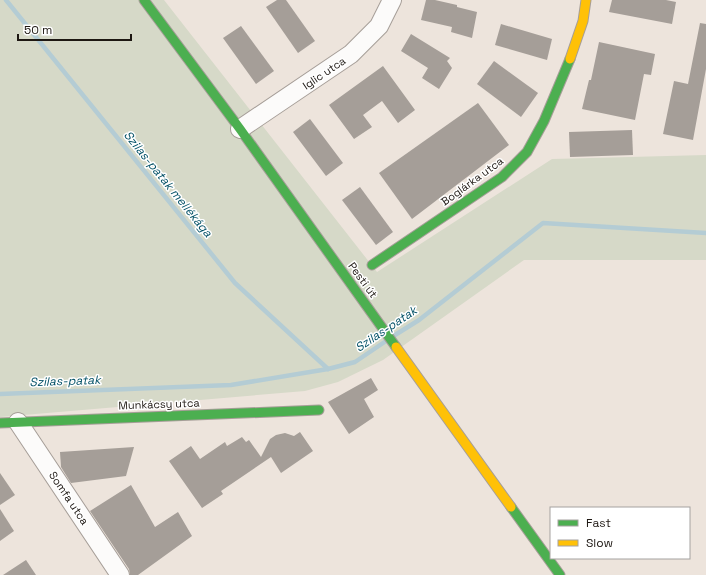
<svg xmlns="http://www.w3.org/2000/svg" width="706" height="575" font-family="'Space Grotesk',sans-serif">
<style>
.green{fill:#d6d9c8}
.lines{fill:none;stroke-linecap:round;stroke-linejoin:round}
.stream{stroke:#b4ccd4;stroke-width:4.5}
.building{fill:#a59e98}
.street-casing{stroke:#a69e98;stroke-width:20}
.fast-casing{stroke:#a69e98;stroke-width:11}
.slow-casing{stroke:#a69e98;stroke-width:11}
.street{stroke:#fcfbfa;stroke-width:18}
.fast{stroke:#4caf50;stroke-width:9}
.slow{stroke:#ffc107;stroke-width:9}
.labels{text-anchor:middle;stroke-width:3;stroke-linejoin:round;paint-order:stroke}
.street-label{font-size:11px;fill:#1d1712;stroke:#fff}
.water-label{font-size:12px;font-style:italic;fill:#004f65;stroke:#fff}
</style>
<rect width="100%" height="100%" fill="#ede4dc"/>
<polygon class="green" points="0,0 164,0 377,272 552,159 706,155 706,260 524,260 383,360 338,382 305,391 0,417"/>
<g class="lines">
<g class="stream">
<polyline points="6,0 235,283 328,369"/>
<polyline points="395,335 419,320 543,223 706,233"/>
<polyline points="0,394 231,385 328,369 355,362 386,341"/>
</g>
</g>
<g class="building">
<polygon points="277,0 286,0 315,41 298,53 266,7"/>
<polygon points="426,0 435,0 457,5 457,7 477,12 472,38 451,32 452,27 421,20"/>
<polygon points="612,0 666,0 676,2 672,24 609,12"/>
<polygon points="700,23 706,24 706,69 693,140 663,134 674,81 688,84"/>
<polygon points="501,24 552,39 547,60 495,45"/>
<polygon points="241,26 274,71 256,84 223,38"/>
<polygon points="411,34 450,58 447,61 452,68 439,89 422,78 428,68 401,51"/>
<polygon points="599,42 655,54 651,75 644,74 635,120 582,109 589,80 591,80"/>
<polygon points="494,61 538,93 521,117 477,84"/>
<polygon points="383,66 415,110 398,123 382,101 363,115 372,127 354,139 329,105"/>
<polygon points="478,103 509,145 412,219 379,173"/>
<polygon points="310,119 343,163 326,176 293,132"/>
<polygon points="632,130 633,155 570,157 569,132"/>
<polygon points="360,187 393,232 376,245 342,200"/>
<polygon points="371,378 378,390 364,399 374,417 349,434 328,402"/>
<polygon points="300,432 313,451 281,473 271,457 221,491 223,494 202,508 169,461 191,446 200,459 225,442 227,446 242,437 246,442 249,440 261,457 270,439 276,435 285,433 294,436"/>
<polygon points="134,447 126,476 71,483 61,467 60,452"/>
<polygon points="0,473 15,495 0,505"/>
<polygon points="131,485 155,527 178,512 192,536 138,575 130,575 129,569 90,511"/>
<polygon points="0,509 14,531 0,541"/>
<polygon points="26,560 36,575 3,575"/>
</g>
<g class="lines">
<g class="street-casing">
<g id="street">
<polyline points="240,129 351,54 379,26 392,0"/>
<polyline points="18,422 120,575"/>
</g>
</g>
<g class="fast-casing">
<g id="fast">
<polyline points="144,0 240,129 396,347"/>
<polyline points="372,265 502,177 527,152 544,121 570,59"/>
<polyline points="0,423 319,410"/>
<polyline points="511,507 560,575"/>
</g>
</g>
<g class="slow-casing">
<g id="slow">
<polyline points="570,59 583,21 586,0"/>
<polyline points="396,347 511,507"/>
</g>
</g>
<use href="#street" class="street"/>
<use href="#fast" class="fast"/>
<use href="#slow" class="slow"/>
</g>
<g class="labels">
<g class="street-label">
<text transform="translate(324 73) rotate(-34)" y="4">Iglic utca</text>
<text transform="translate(472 181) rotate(-36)" y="4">Boglárka utca</text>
<text transform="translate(363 280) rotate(54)" y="4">Pesti út</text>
<text transform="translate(159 404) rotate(-2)" y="4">Munkácsy utca</text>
<text transform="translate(69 498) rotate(56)" y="4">Somfa utca</text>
</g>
<g class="water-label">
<text transform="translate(168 184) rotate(51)" y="4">Szilas-patak mellékága</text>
<text transform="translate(386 329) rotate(-34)" y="4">Szilas-patak</text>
<text transform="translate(65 381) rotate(-2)" y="4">Szilas-patak</text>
</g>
</g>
<rect x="550" y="507" width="140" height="52" fill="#ffffff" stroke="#a5a2a0"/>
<rect x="558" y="520" width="20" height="6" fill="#4caf50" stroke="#a5a2a0"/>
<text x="586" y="527" font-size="12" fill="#1d1712">Fast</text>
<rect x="558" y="540" width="20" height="6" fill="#ffc107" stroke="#a5a2a0"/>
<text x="586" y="547" font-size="12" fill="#1d1712">Slow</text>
<path d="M18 34v6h113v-6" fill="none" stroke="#1d1712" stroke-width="2"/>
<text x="24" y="34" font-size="12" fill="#1d1712" stroke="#ffffff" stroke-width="3" paint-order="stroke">50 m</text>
</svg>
